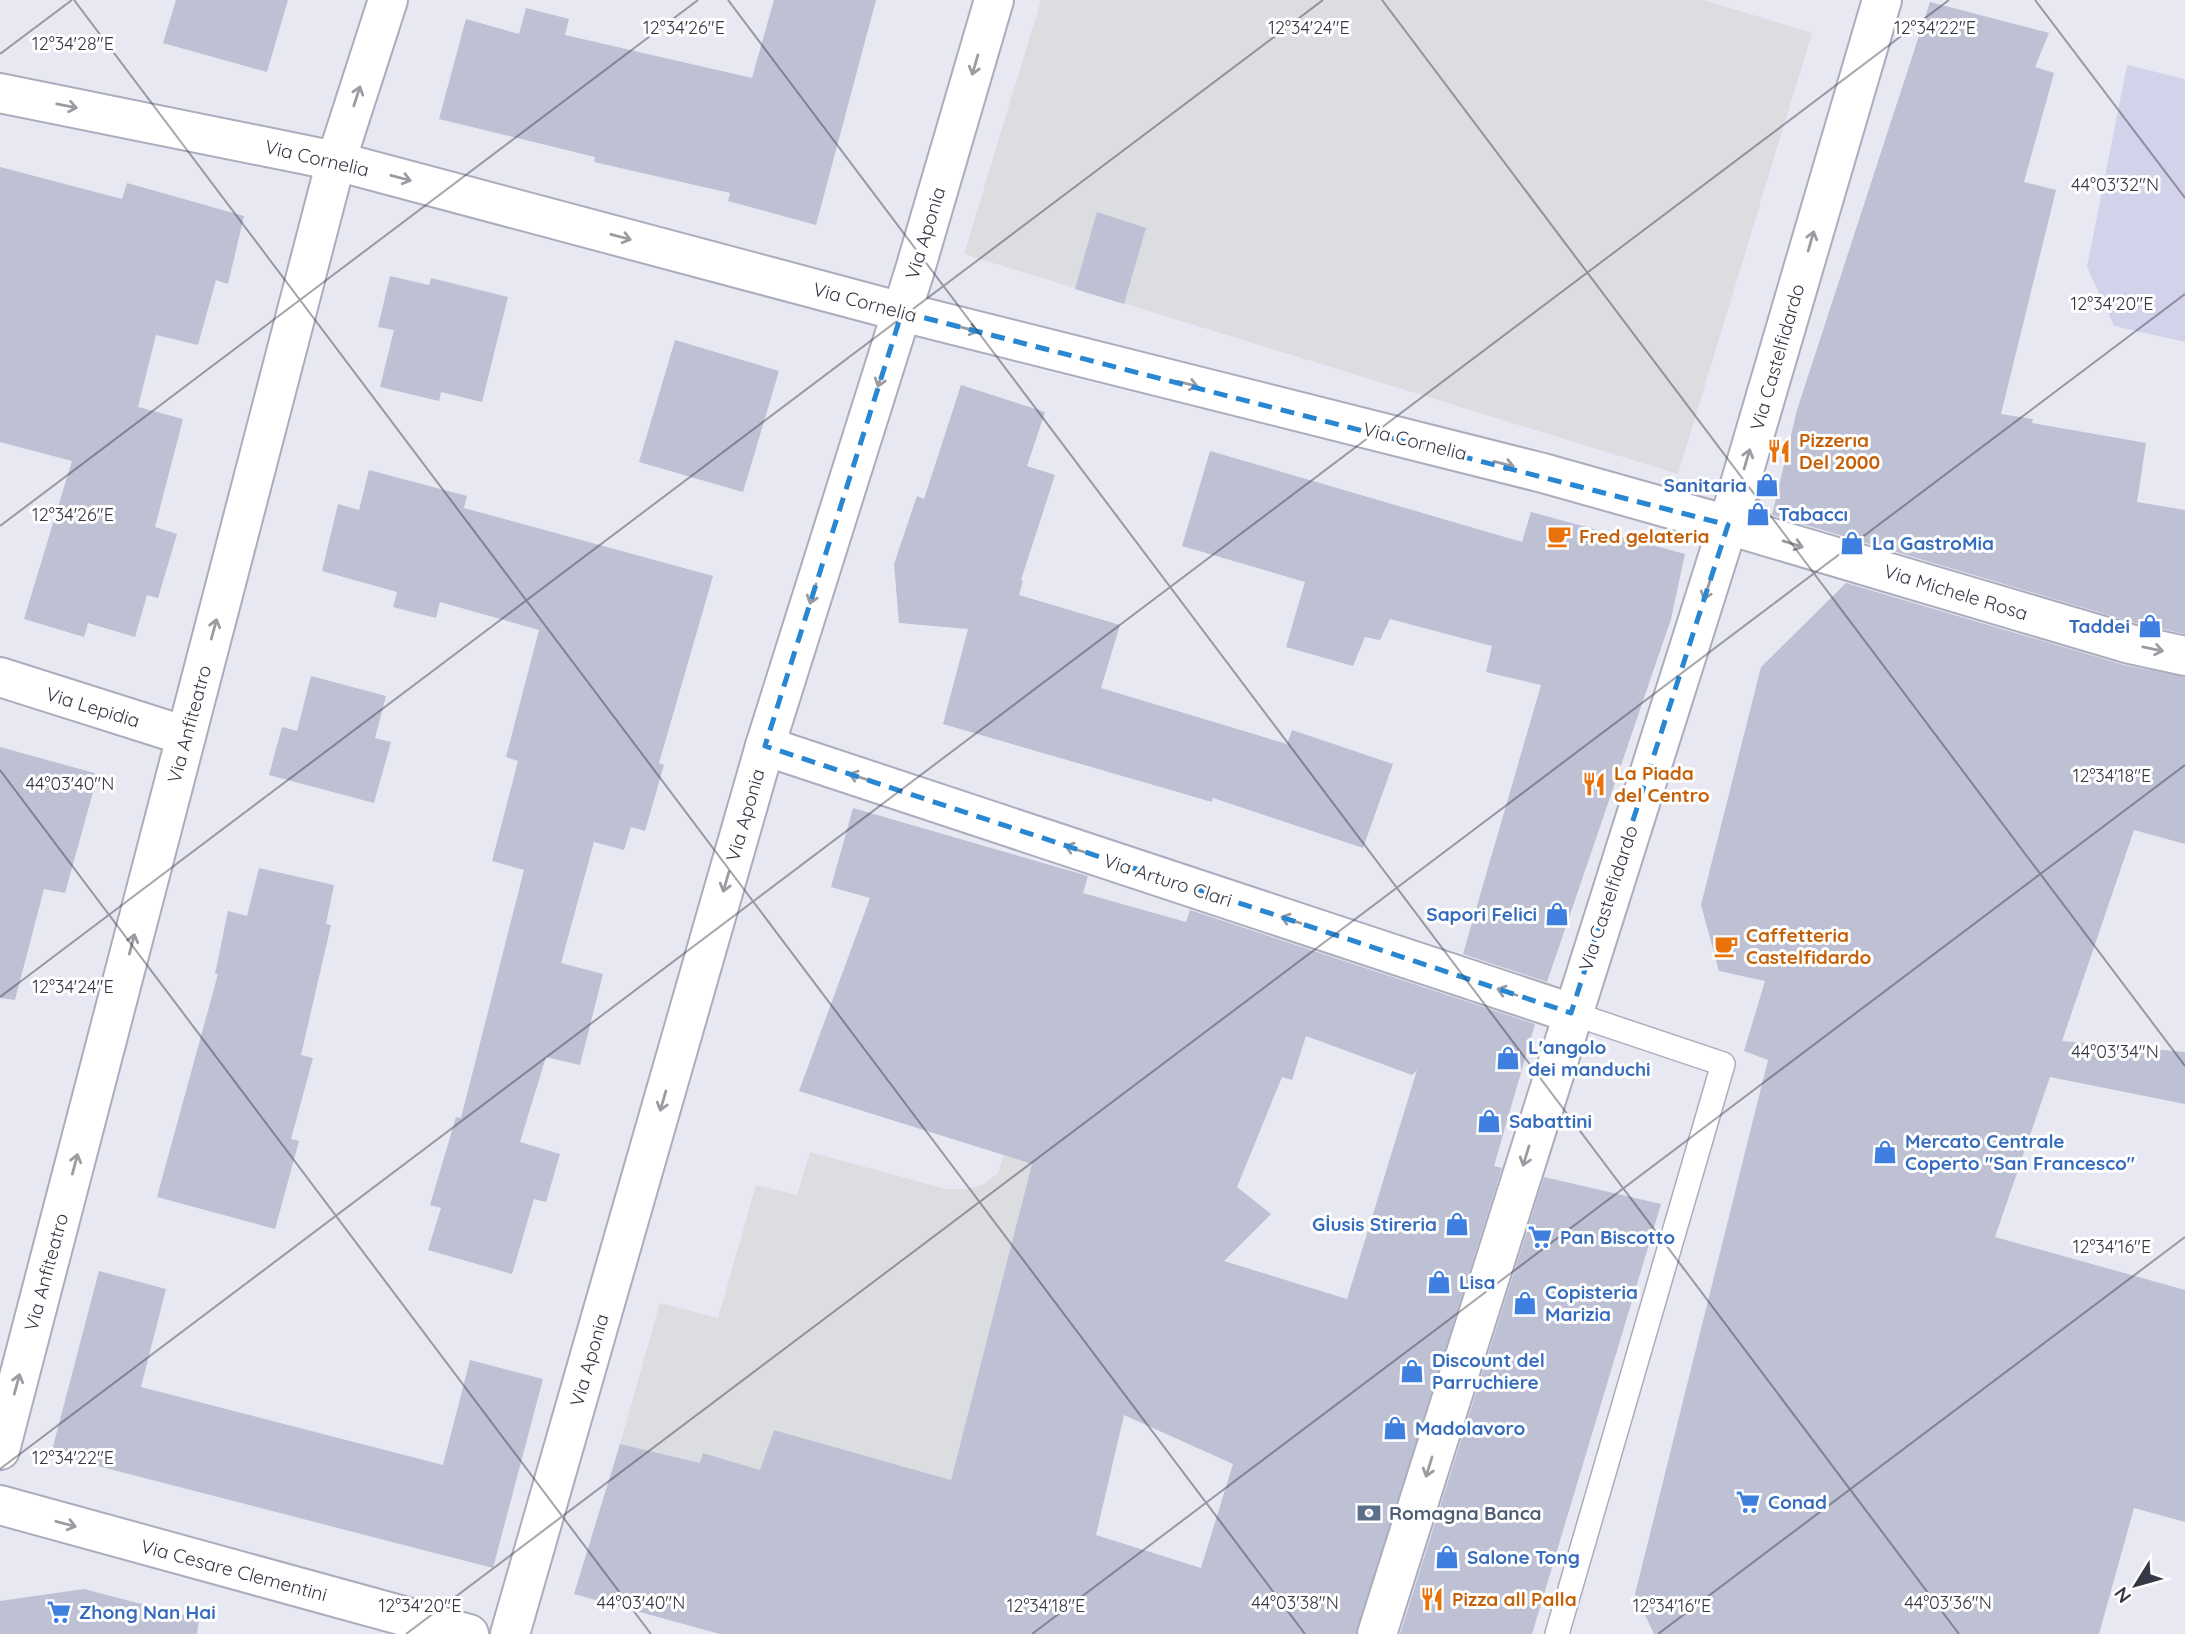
<svg xmlns="http://www.w3.org/2000/svg" width="2185" height="1634" font-family="Quicksand,sans-serif">
<style>
.education{fill:#d3d2eb}
.parking{fill:#dcdde1}
.building{fill:#bec0d3;fill-rule:evenodd}
.lines{fill:none;stroke-linecap:round;stroke-linejoin:round}
.lane-casing{stroke:#abacbd;stroke-width:26}
.street-casing{stroke:#abacbd;stroke-width:42}
.lane{stroke:#fff;stroke-width:23}
.street{stroke:#fff;stroke-width:38}
.oneway{stroke:#9b9ca2}
.marked{fill:none;stroke:#2987d2;stroke-width:5;stroke-dasharray:14 9;stroke-linejoin:round}
.ticks{fill:none;stroke:#373845;stroke-width:2;stroke-opacity:0.45}
.labels{text-anchor:middle;stroke-width:6;stroke-linejoin:round;paint-order:stroke}
.street-label{font-size:19px;fill:#373845;stroke:#fff}
.food-label{font-size:19px;font-weight:bold;fill:#c56008;stroke:#fff;text-anchor:start}
.shop-label{font-size:19px;font-weight:bold;fill:#366cbe;stroke:#fff;text-anchor:start}
.service-label{font-size:19px;font-weight:bold;fill:#4e5e75;stroke:#fff;text-anchor:start}
.ticks-label{font-size:18px;text-anchor:middle;fill:#373845;stroke:#fff;stroke-width:6;stroke-linejoin:round;paint-order:stroke}
</style>
<rect width="100%" height="100%" fill="#e8e8f3"/>
<polygon class="education" points="2127,65 2185,79 2185,342 2114,326 2087,267"/>
<g class="parking">
<polygon points="1041,0 1704,0 1812,33 1678,474 964,254"/>
<polygon points="810,1152 946,1189 967,1189 984,1184 998,1173 1004,1155 1032,1164 951,1480 775,1430 760,1470 704,1453 700,1463 620,1444 660,1303 718,1318 756,1185 797,1195"/>
</g>
<g class="building">
<polygon points="176,0 288,0 267,72 163,43"/>
<polygon points="774,0 876,0 816,225 728,201 730,193 594,162 595,157 439,119 466,19 519,34 526,8 569,19 565,35 752,78"/>
<polygon points="1930,2 2049,33 2035,67 2054,73 2024,182 2056,190 2001,414 2033,419 2032,423 2146,443 2137,502 2185,510 2185,634 2135,623 1772,515 1797,410"/>
<polygon points="0,167 122,199 127,183 244,216 228,284 216,280 198,345 156,335 138,407 183,419 155,527 177,534 158,598 147,595 135,637 88,623 84,637 24,619 72,461 0,442"/>
<polygon points="1097,212 1146,228 1124,304 1075,289"/>
<polygon points="390,276 429,285 431,278 508,297 482,402 441,392 439,401 380,387 394,330 378,327"/>
<polygon points="675,340 779,371 743,492 639,462"/>
<polygon points="961,385 1045,412 1027,466 1055,475 1021,580 1023,581 1019,595 1120,625 1101,688 1287,744 1292,730 1393,764 1363,848 1213,798 1212,802 943,724 968,629 899,623 894,564 917,496 924,499"/>
<polygon points="1210,451 1522,542 1531,512 1685,554 1671,619 1547,982 1463,954 1541,685 1486,672 1492,646 1390,619 1380,640 1365,637 1353,666 1286,647 1305,582 1182,546"/>
<polygon points="369,470 467,496 464,508 713,576 659,763 664,765 645,831 631,827 624,850 594,842 561,963 603,974 580,1065 546,1057 520,1142 560,1154 546,1202 534,1199 512,1274 428,1250 441,1208 430,1205 456,1117 461,1118 524,870 492,861 518,761 506,757 539,630 440,602 436,618 393,607 397,592 322,571 338,504 359,510"/>
<polygon points="1846,583 2124,665 2185,677 2185,844 2134,830 2062,1041 2185,1052 2185,1104 2050,1077 1995,1237 2185,1290 2185,1522 2134,1508 2099,1634 1654,1634 1635,1594 1768,1060 1744,1051 1765,981 1719,971 1701,905 1761,667"/>
<polygon points="311,676 386,696 375,738 391,742 374,803 269,775 282,727 297,731"/>
<polygon points="0,747 98,774 65,893 44,889 15,1000 0,998"/>
<path d="M853,808l235,68 -5,17 103,29 4,-12 345,114 -41,142 8,2 -146,466h-636l-146,-40 46,-150 80,19 3,-10 57,17 14,-40 177,50 81,-316 -233,-73 71,-193 -39,-11zM1306,1036l106,39 5,-5 -70,229 -123,-38 47,-47 -34,-27 45,-110 10,3zM1124,1415l109,49 -32,104 -105,-33z"/>
<polygon points="259,868 334,885 326,924 331,925 301,1055 313,1058 291,1139 299,1141 275,1229 157,1197 218,974 215,974 228,911 247,916"/>
<polygon points="1544,1177 1661,1204 1532,1634 1400,1634"/>
<polygon points="99,1271 166,1289 141,1387 443,1465 470,1360 543,1379 493,1568 51,1454"/>
<polygon points="84,1589 199,1619 197,1634 0,1634 0,1601"/>
</g>
<g class="lines">
<g class="lane-casing">
<polyline id="lane" points="1557,1634 1723,1064 1571,1013"/>
</g>
<g class="street-casing">
<g id="street">
<polyline points="0,93 336,161 902,312 1543,473 1728,525 2130,644 2185,656"/>
<polyline points="0,677 186,736"/>
<polyline points="765,746 1571,1013"/>
<polyline points="0,1450 336,161 388,0"/>
<polyline points="0,1505 469,1634"/>
<polyline points="510,1634 765,746 914,273 994,0"/>
<polyline points="1377,1634 1728,525 1882,0"/>
</g>
</g>
<use href="#lane" class="lane"/>
<use href="#street" class="street"/>
</g>
<defs><path id="oneway-shaft" d="M-6 0H5M1.5-3L5.5 0L1.5 3" fill="none" stroke-width="1.6" stroke-linecap="round" stroke-linejoin="round" transform="scale(1.75)"/></defs>
<g class="oneway">
<use href="#oneway-shaft" transform="translate(975 65) rotate(106)"/>
<use href="#oneway-shaft" transform="translate(357 96) rotate(-72)"/>
<use href="#oneway-shaft" transform="translate(67 106) rotate(11)"/>
<use href="#oneway-shaft" transform="translate(401 178) rotate(15)"/>
<use href="#oneway-shaft" transform="translate(621 237) rotate(15)"/>
<use href="#oneway-shaft" transform="translate(1811 241) rotate(-74)"/>
<use href="#oneway-shaft" transform="translate(968 329) rotate(14)"/>
<use href="#oneway-shaft" transform="translate(881 377) rotate(107)"/>
<use href="#oneway-shaft" transform="translate(1188 384) rotate(14)"/>
<use href="#oneway-shaft" transform="translate(1747 459) rotate(-74)"/>
<use href="#oneway-shaft" transform="translate(1504 464) rotate(14)"/>
<use href="#oneway-shaft" transform="translate(1793 544) rotate(17)"/>
<use href="#oneway-shaft" transform="translate(1707 590) rotate(108)"/>
<use href="#oneway-shaft" transform="translate(813 594) rotate(107)"/>
<use href="#oneway-shaft" transform="translate(214 629) rotate(-75)"/>
<use href="#oneway-shaft" transform="translate(2153 649) rotate(12)"/>
<use href="#oneway-shaft" transform="translate(859 777) rotate(-162)"/>
<use href="#oneway-shaft" transform="translate(1075 849) rotate(-162)"/>
<use href="#oneway-shaft" transform="translate(726 882) rotate(106)"/>
<use href="#oneway-shaft" transform="translate(1291 920) rotate(-162)"/>
<use href="#oneway-shaft" transform="translate(132 944) rotate(-75)"/>
<use href="#oneway-shaft" transform="translate(1507 992) rotate(-162)"/>
<use href="#oneway-shaft" transform="translate(663 1101) rotate(106)"/>
<use href="#oneway-shaft" transform="translate(1526 1156) rotate(107)"/>
<use href="#oneway-shaft" transform="translate(75 1164) rotate(-75)"/>
<use href="#oneway-shaft" transform="translate(17 1384) rotate(-75)"/>
<use href="#oneway-shaft" transform="translate(1429 1467) rotate(107)"/>
<use href="#oneway-shaft" transform="translate(66 1524) rotate(15)"/>
</g>
<path class="marked" d="M902,312l826,213 -157,488 -806,-267z"/>
<path class="ticks" d="M74,0l1231,1634M728,0l1231,1634M1382,0l803,1066M2035,0l150,198M0,54l72,-54M0,526l698,-526M0,770l651,864M0,997l1323,-997M0,1469l1949,-1469M406,1634l1779,-1340M1032,1634l1153,-869M1658,1634l527,-397"/>
<defs>
<g id="restaurant-bare" transform="scale(1.89)"><path d="M-5-6h1v4h1v-4h1v4h1v-4h1v5L-1.5 .5V6h-2V.5L-5-1ZM5-6V6H3V1.5H1.5Q1.5-4 5-6Z" fill="#e8710a" stroke="#fff" stroke-width="2.5" paint-order="stroke"/></g>
<g id="shop-bare" transform="scale(1.89)"><path d="M-5-2.5h2.3a2.7 3.5 0 0 1 5.4 0H5L5.5 6h-11ZM-1.5-2.5h3a1.5 2.3 0 0 0-3 0Z" fill="#3f7fe0" stroke="#fff" stroke-width="2.5" paint-order="stroke"/></g>
<g id="cafe-bare" transform="scale(1.89)"><path d="M-5.5-4.5H6V0H3Q3 3.5 0 3.5H-2.5Q-5.5 3.5-5.5 0ZM3-3.2v2h1.7v-2ZM-6 4.5H4V6H-6Z" fill="#e8710a" stroke="#fff" stroke-width="2.5" paint-order="stroke"/></g>
<g id="supermarket-bare" transform="scale(1.89)"><path d="M-6-5.5h2.5l.6 2H6L4.5 2H-2.5L-4.4-4H-6ZM-1.5 3.2a1.3 1.3 0 1 0 .1 0ZM3 3.2a1.3 1.3 0 1 0 .1 0Z" fill="#3f7fe0" stroke="#fff" stroke-width="2.5" paint-order="stroke"/></g>
<g id="bank-bare" transform="scale(1.89)"><path d="M-6-4H6V4H-6ZM0-2.3a2.3 2.3 0 1 0 0 4.6a2.3 2.3 0 1 0 0-4.6Z" fill="#5c6f8a" stroke="#fff" stroke-width="2.5" paint-order="stroke"/></g>
</defs>
<g fill-rule="evenodd">
<use href="#restaurant-bare" x="1779" y="451"/>
<use href="#shop-bare" x="1767" y="485"/>
<use href="#shop-bare" x="1758" y="514"/>
<use href="#cafe-bare" x="1559" y="536"/>
<use href="#shop-bare" x="1852" y="543"/>
<use href="#shop-bare" x="2150" y="626"/>
<use href="#restaurant-bare" x="1594" y="784"/>
<use href="#shop-bare" x="1557" y="914"/>
<use href="#cafe-bare" x="1726" y="946"/>
<use href="#shop-bare" x="1508" y="1058"/>
<use href="#shop-bare" x="1489" y="1121"/>
<use href="#shop-bare" x="1885" y="1152"/>
<use href="#shop-bare" x="1457" y="1224"/>
<use href="#supermarket-bare" x="1540" y="1237"/>
<use href="#shop-bare" x="1439" y="1282"/>
<use href="#shop-bare" x="1525" y="1303"/>
<use href="#shop-bare" x="1412" y="1371"/>
<use href="#shop-bare" x="1395" y="1428"/>
<use href="#supermarket-bare" x="1748" y="1502"/>
<use href="#bank-bare" x="1369" y="1513"/>
<use href="#shop-bare" x="1447" y="1557"/>
<use href="#restaurant-bare" x="1432" y="1599"/>
<use href="#supermarket-bare" x="59" y="1612"/>
</g>
<g class="labels">
<g class="street-label">
<text transform="translate(317 158) rotate(13)" y="7">Via Cornelia</text>
<text transform="translate(925 233) rotate(-73)" y="7">Via Aponia</text>
<text transform="translate(865 302) rotate(15)" y="7">Via Cornelia</text>
<text transform="translate(1777 357) rotate(-74)" y="7">Via Castelfidardo</text>
<text transform="translate(1415 441) rotate(14)" y="7">Via Cornelia</text>
<text transform="translate(1956 592) rotate(17)" y="7">Via Michele Rosa</text>
<text transform="translate(93 707) rotate(17)" y="7">Via Lepidia</text>
<text transform="translate(189 724) rotate(-75)" y="7">Via Anfiteatro</text>
<text transform="translate(745 815) rotate(-74)" y="7">Via Aponia</text>
<text transform="translate(1168 880) rotate(18)" y="7">Via Arturo Clari</text>
<text transform="translate(1608 898) rotate(-72)" y="7">Via Castelfidardo</text>
<text transform="translate(46 1272) rotate(-75)" y="7">Via Anfiteatro</text>
<text transform="translate(589 1360) rotate(-74)" y="7">Via Aponia</text>
<text transform="translate(234 1570) rotate(15)" y="7">Via Cesare Clementini</text>
</g>
<g class="food-label">
<text x="1799" y="447">Pizzerıa<tspan x="1799" dy="22">Del 2000</tspan></text>
<text x="1579" y="543">Fred gelateria</text>
<text x="1614" y="780">La Piada<tspan x="1614" dy="22">del Centro</tspan></text>
<text x="1746" y="942">Caffetteria<tspan x="1746" dy="22">Castelfidardo</tspan></text>
<text x="1452" y="1606">Pizza all Palla</text>
</g>
<g class="shop-label">
<text x="1747" y="492" text-anchor="end">Sanitaria</text>
<text x="1778" y="521">Tabaccı</text>
<text x="1872" y="550">La GastroMia</text>
<text x="2130" y="633" text-anchor="end">Taddei</text>
<text x="1537" y="921" text-anchor="end">Sapori Felici</text>
<text x="1528" y="1054">L'angolo<tspan x="1528" dy="22">dei manduchi</tspan></text>
<text x="1509" y="1128">Sabattini</text>
<text x="1905" y="1148">Mercato Centrale<tspan x="1905" dy="22">Coperto "San Francesco"</tspan></text>
<text x="1437" y="1231" text-anchor="end">Gİusis Stireria</text>
<text x="1560" y="1244">Pan Biscotto</text>
<text x="1459" y="1289">Lisa</text>
<text x="1545" y="1299">Copisteria<tspan x="1545" dy="22">Marizia</tspan></text>
<text x="1432" y="1367">Discount del<tspan x="1432" dy="22">Parruchiere</tspan></text>
<text x="1415" y="1435">Madolavoro</text>
<text x="1768" y="1509">Conad</text>
<text x="1467" y="1564">Salone Tong</text>
<text x="79" y="1619">Zhong Nan Hai</text>
</g>
<g class="service-label">
<text x="1389" y="1520">Romagna Banca</text>
</g>
</g>
<g class="ticks-label">
<text x="1935" y="34">12°34'22"E</text>
<text x="684" y="34">12°34'26"E</text>
<text x="1309" y="34">12°34'24"E</text>
<text x="73" y="50">12°34'28"E</text>
<text x="2115" y="191">44°03'32"N</text>
<text x="2112" y="310">12°34'20"E</text>
<text x="73" y="521">12°34'26"E</text>
<text x="2112" y="782">12°34'18"E</text>
<text x="70" y="790">44°03'40"N</text>
<text x="73" y="993">12°34'24"E</text>
<text x="2115" y="1058">44°03'34"N</text>
<text x="2112" y="1253">12°34'16"E</text>
<text x="73" y="1464">12°34'22"E</text>
<text x="641" y="1609">44°03'40"N</text>
<text x="1295" y="1609">44°03'38"N</text>
<text x="1948" y="1609">44°03'36"N</text>
<text x="420" y="1612">12°34'20"E</text>
<text x="1046" y="1612">12°34'18"E</text>
<text x="1672" y="1612">12°34'16"E</text>
</g>
<g transform="translate(2136 1585) rotate(233)" stroke="#ffffff" stroke-width="5" paint-order="stroke">
<path d="M0-5L12 26L0 18L-12 26Z" fill="#373845"/>
<text y="-10" font-size="19" font-weight="bold" text-anchor="middle" fill="#373845">N</text>
</g>
</svg>
